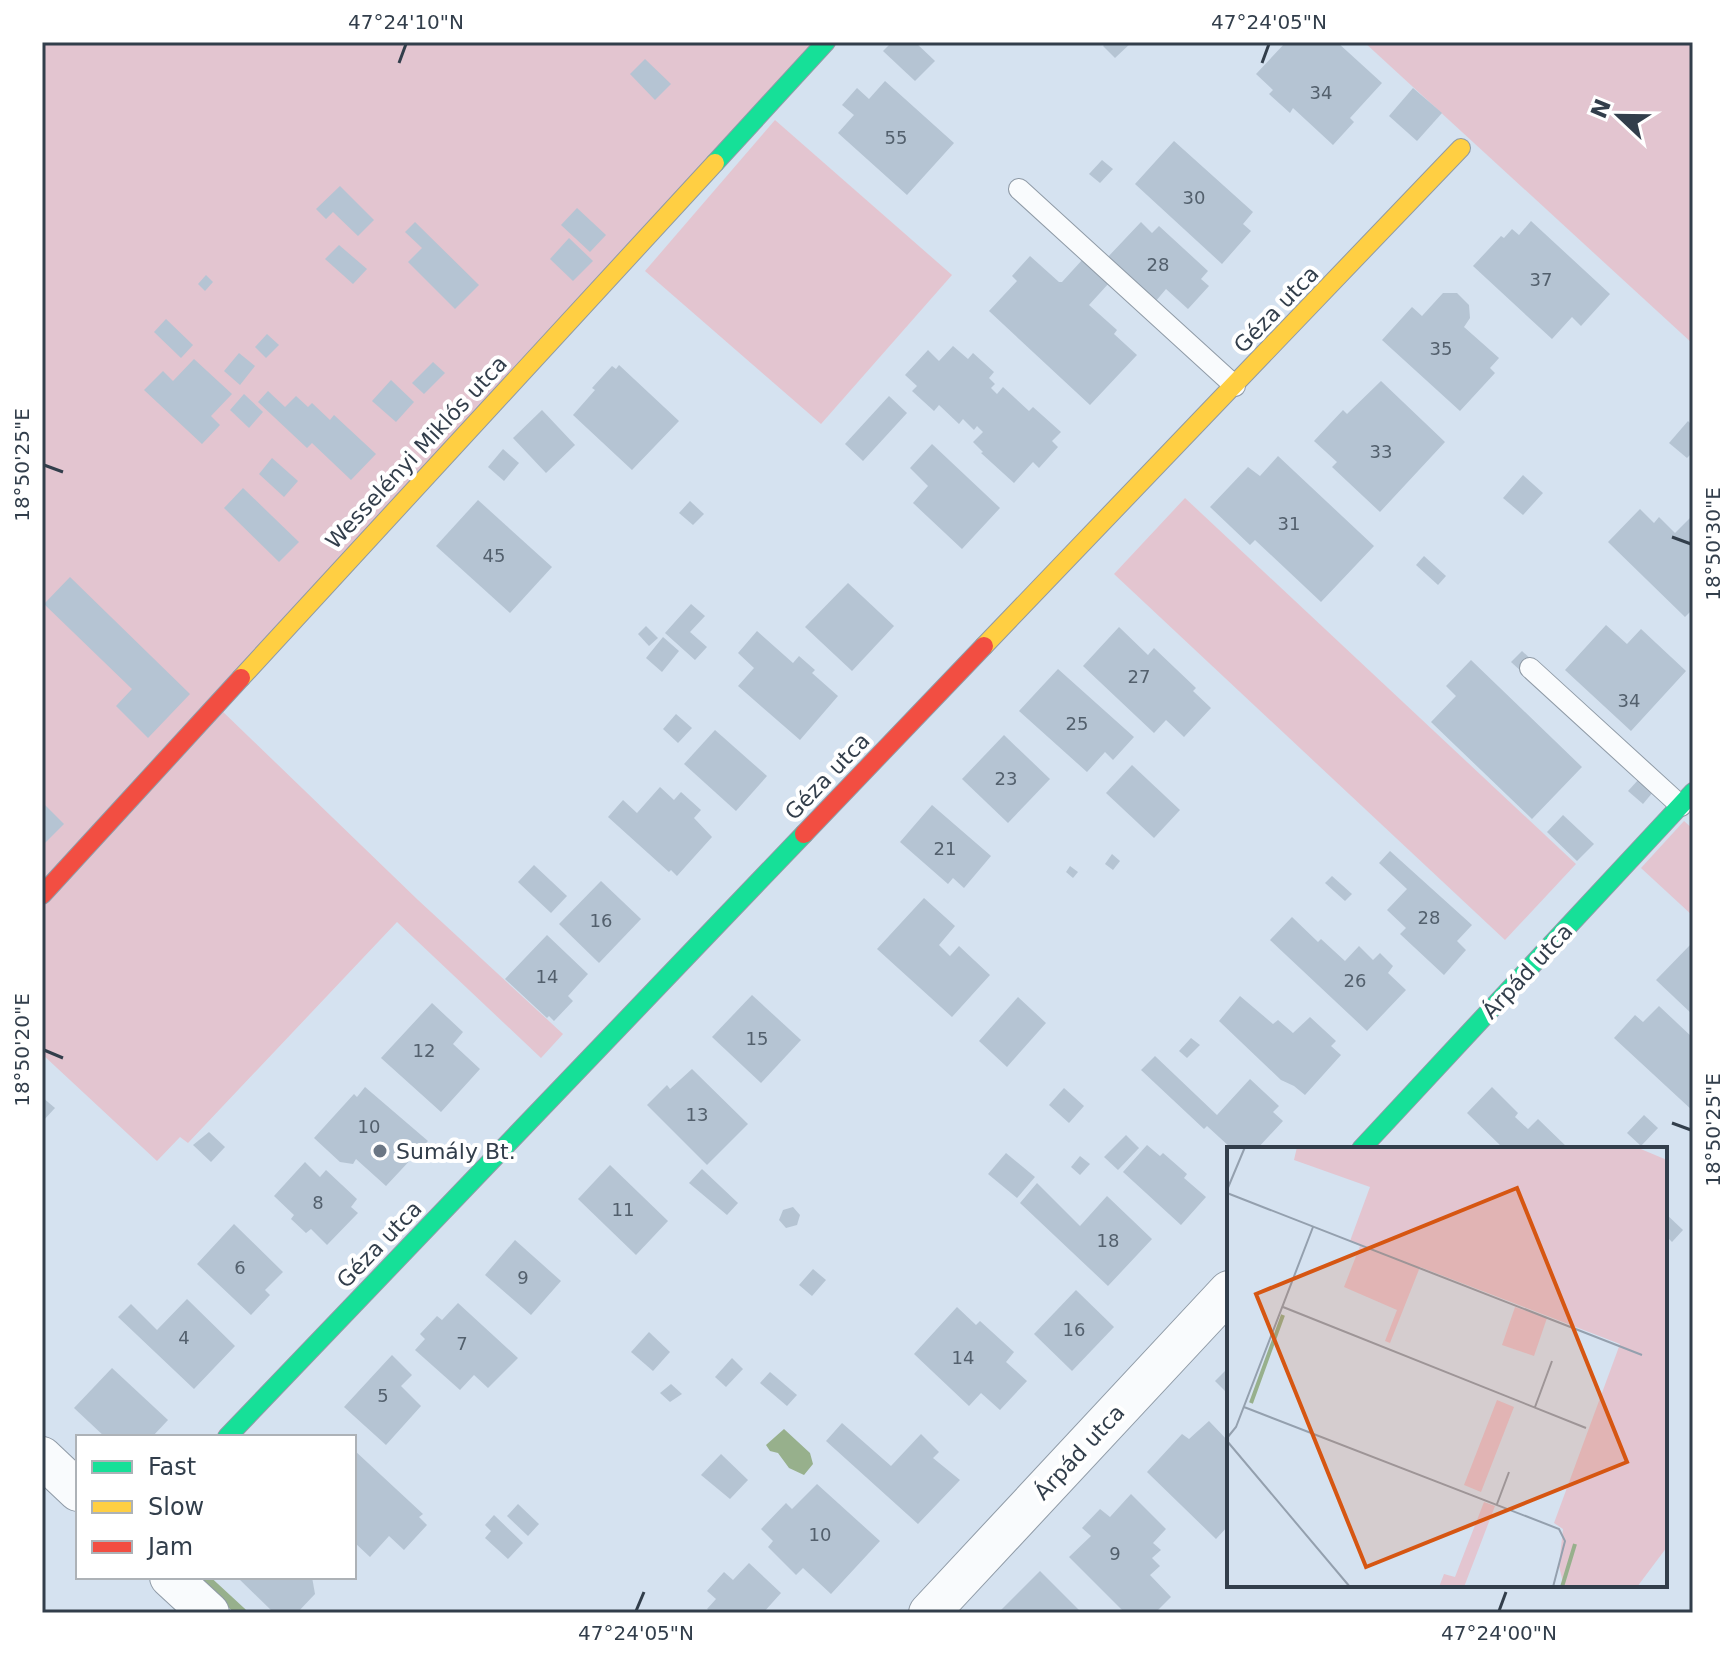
<svg xmlns="http://www.w3.org/2000/svg" width="1735" height="1655" font-family="'DejaVu Sans',sans-serif">
<style>
.green{fill:#e3c5d0}
.water{fill:#97b08c}
.lines{fill:none;stroke-linecap:round;stroke-linejoin:round}
.stream{stroke:#97b08c;stroke-width:10}
.building{fill:#b5c4d3}
.lane-casing{stroke:#8f9aa6;stroke-width:22}
.street-casing{stroke:#8f9aa6;stroke-width:42}
.fast-casing{stroke:#8f9aa6;stroke-width:20}
.slow-casing{stroke:#8f9aa6;stroke-width:20}
.jam-casing{stroke:#8f9aa6;stroke-width:20}
.lane{stroke:#f9fbfd;stroke-width:20}
.street{stroke:#f9fbfd;stroke-width:40}
.fast{stroke:#16e098;stroke-width:18}
.slow{stroke:#ffcf43;stroke-width:18}
.jam{stroke:#f24e42;stroke-width:18}
.ticks{fill:none;stroke:#323e4b;stroke-width:3}
.poi-dot{fill:#6b7785;stroke:#fff;stroke-width:3}
.labels{text-anchor:middle;stroke-width:8;stroke-linejoin:round;paint-order:stroke}
.number-label{font-size:18px;fill:#53606d}
.street-label{font-size:22px;fill:#323e4b;stroke:#fff}
.poi-label{font-size:22px;fill:#323e4b;stroke:#fff;text-anchor:start}
.inset-river{fill:none;stroke:#97b08c;stroke-width:4}
.inset-road{fill:none;stroke:#94a0ae;stroke-width:2}
.view{fill:#d65612;fill-opacity:0.15;stroke:#d65612;stroke-width:4}
.inset-edge{fill:none;stroke:#323e4b;stroke-width:4}
.neatline{fill:none;stroke:#323e4b;stroke-width:3}
.ticks-label{font-size:20px;text-anchor:middle;fill:#323e4b}
</style>
<rect width="100%" height="100%" fill="#d5e2f0"/>
<g class="green">
<polygon points="42,42 826,42 42,895"/>
<polygon points="1364,42 1693,42 1693,344"/>
<polygon points="775,120 952,275 821,424 645,271"/>
<polygon points="1185,498 1576,864 1505,940 1114,574"/>
<polygon points="218,707 418,900 563,1034 541,1058 397,922 188,1143 180,1137 157,1161 42,1054 42,903"/>
<polygon points="1684,821 1693,829 1693,916 1641,868"/>
</g>
<polygon class="water" points="784,1429 810,1453 813,1464 804,1475 789,1468 778,1453 770,1451 766,1445"/>
<g class="lines">
<polyline class="stream" points="203,1577 242,1613"/>
</g>
<g class="building">
<polygon points="892,42 915,42 935,61 915,81 883,51"/>
<polygon points="1107,42 1132,42 1115,58 1103,46"/>
<polygon points="1286,42 1337,42 1382,83 1350,118 1354,122 1333,145 1293,108 1290,113 1269,94 1273,90 1256,74"/>
<polygon points="645,59 671,84 655,100 630,74"/>
<polygon points="885,81 954,143 907,195 838,133 854,115 842,105 857,88 869,99"/>
<polygon points="1413,88 1442,113 1417,141 1389,116"/>
<polygon points="1174,141 1253,212 1243,224 1251,231 1222,264 1135,184"/>
<polygon points="1102,160 1113,169 1100,183 1089,174"/>
<polygon points="340,186 374,220 358,236 333,212 326,219 316,209"/>
<polygon points="577,208 606,235 590,252 561,225"/>
<polygon points="1531,221 1610,294 1581,326 1572,317 1552,339 1473,266 1501,236 1504,238 1512,229 1519,235"/>
<polygon points="415,222 479,285 455,309 408,262 422,248 405,232"/>
<polygon points="1141,222 1152,233 1159,226 1208,271 1201,279 1209,286 1188,309 1166,289 1155,302 1107,258"/>
<polygon points="569,238 593,261 573,281 550,259"/>
<polygon points="339,245 367,269 353,284 325,259"/>
<polygon points="1030,256 1059,282 1062,282 1083,259 1109,283 1089,305 1117,330 1114,334 1137,355 1090,405 989,311 1017,281 1012,276"/>
<polygon points="206,275 213,282 205,291 198,284"/>
<polygon points="1443,293 1457,293 1469,305 1470,318 1464,327 1499,358 1490,368 1495,373 1460,411 1382,340 1412,307 1422,316"/>
<polygon points="166,319 193,345 181,358 154,332"/>
<polygon points="267,334 279,345 266,358 255,347"/>
<polygon points="953,346 968,359 973,353 994,372 989,378 995,384 991,388 997,394 1003,387 1029,411 1033,407 1061,432 1052,441 1058,447 1039,468 1033,462 1014,483 981,453 983,452 973,442 983,432 977,426 974,430 963,419 959,424 939,405 934,411 912,391 917,386 905,375 928,350 939,361"/>
<polygon points="239,353 255,366 240,385 224,371"/>
<polygon points="194,359 232,394 211,416 220,425 202,444 144,390 163,371 173,381"/>
<polygon points="433,362 445,373 424,394 412,383"/>
<polygon points="619,365 679,421 632,470 573,415 595,390 592,388 612,366 616,369"/>
<polygon points="391,380 414,402 396,422 372,401"/>
<polygon points="1381,381 1445,442 1380,512 1332,467 1337,462 1314,441 1343,410 1347,414"/>
<polygon points="268,391 285,407 296,396 308,407 312,403 330,420 334,415 376,454 351,480 312,443 307,448 258,402"/>
<polygon points="244,394 263,412 249,428 230,410"/>
<polygon points="889,396 907,413 863,461 845,444"/>
<polygon points="542,410 575,445 546,473 513,438"/>
<polygon points="1688,421 1693,426 1693,452 1687,458 1669,443"/>
<polygon points="932,444 1000,508 962,549 913,503 928,486 910,468"/>
<polygon points="503,449 519,463 504,481 488,467"/>
<polygon points="1278,456 1374,546 1321,602 1255,540 1250,545 1210,507 1248,467 1260,476"/>
<polygon points="272,458 298,481 284,497 259,474"/>
<polygon points="1523,475 1543,493 1523,515 1503,498"/>
<polygon points="243,488 299,542 279,562 224,508"/>
<polygon points="478,500 552,567 510,613 436,546"/>
<polygon points="690,501 704,514 693,525 679,513"/>
<polygon points="1640,509 1654,523 1659,517 1675,533 1693,515 1693,609 1685,617 1608,542"/>
<polygon points="1424,556 1446,576 1438,585 1416,565"/>
<polygon points="70,577 190,694 148,738 116,706 132,689 44,604"/>
<polygon points="848,583 894,626 852,671 805,627"/>
<polygon points="691,604 705,616 690,632 707,647 695,660 665,633"/>
<polygon points="1606,625 1627,644 1641,629 1686,671 1631,731 1565,670"/>
<polygon points="646,626 658,638 649,646 638,634"/>
<polygon points="1119,627 1148,655 1154,648 1196,688 1193,691 1211,708 1184,737 1166,720 1154,733 1083,666"/>
<polygon points="757,631 793,663 799,656 815,670 812,673 838,696 800,740 738,686 754,668 738,653"/>
<polygon points="663,637 679,651 662,672 646,658"/>
<polygon points="1522,651 1533,661 1522,672 1511,662"/>
<polygon points="1471,660 1582,767 1532,819 1431,722 1456,696 1446,686"/>
<polygon points="1058,669 1134,737 1113,760 1105,752 1087,772 1019,711"/>
<polygon points="676,714 692,728 678,743 663,729"/>
<polygon points="715,730 767,776 736,811 684,764"/>
<polygon points="1004,735 1050,779 1008,823 962,779"/>
<polygon points="1132,765 1180,810 1154,838 1106,793"/>
<polygon points="1639,779 1653,792 1643,804 1628,791"/>
<polygon points="660,787 674,800 681,792 701,810 694,818 712,837 677,876 671,870 669,872 608,817 623,800 637,813"/>
<polygon points="45,805 64,824 45,843 42,841 42,808"/>
<polygon points="932,805 991,856 964,888 953,878 948,884 900,842"/>
<polygon points="1563,815 1594,844 1577,861 1547,832"/>
<polygon points="1390,851 1472,925 1457,941 1466,950 1444,975 1400,934 1406,928 1387,910 1407,889 1379,863"/>
<polygon points="1112,854 1120,861 1113,870 1105,864"/>
<polygon points="534,865 567,896 551,913 518,882"/>
<polygon points="1070,866 1078,872 1073,878 1066,872"/>
<polygon points="1332,876 1352,894 1345,901 1325,883"/>
<polygon points="601,881 641,919 599,963 559,924"/>
<polygon points="924,898 955,926 939,945 950,956 959,946 990,975 952,1017 877,949"/>
<polygon points="1292,917 1318,942 1321,939 1345,961 1359,946 1373,960 1380,953 1393,966 1388,973 1406,990 1367,1031 1270,940"/>
<polygon points="547,935 588,974 568,996 573,1001 554,1021 549,1016 547,1018 505,979"/>
<polygon points="1693,942 1693,1015 1656,980"/>
<polygon points="752,995 801,1040 761,1083 712,1037"/>
<polygon points="1240,996 1273,1024 1278,1020 1293,1033 1310,1017 1336,1041 1331,1046 1341,1055 1305,1095 1294,1086 1281,1080 1219,1021"/>
<polygon points="1018,997 1046,1023 1007,1067 979,1041"/>
<polygon points="432,1003 463,1032 453,1044 480,1069 441,1112 381,1058"/>
<polygon points="1659,1006 1693,1038 1693,1111 1614,1038 1635,1015 1643,1022"/>
<polygon points="1191,1038 1200,1045 1187,1058 1179,1051"/>
<polygon points="1155,1056 1217,1115 1250,1079 1279,1106 1273,1112 1283,1121 1257,1149 1232,1149 1207,1126 1204,1129 1141,1070"/>
<polygon points="692,1069 748,1124 707,1165 647,1105 667,1085 670,1089"/>
<polygon points="365,1087 428,1141 386,1186 356,1159 353,1164 340,1162 314,1138 354,1094 357,1097"/>
<polygon points="1492,1087 1518,1113 1515,1117 1528,1129 1538,1119 1569,1149 1504,1149 1467,1113"/>
<polygon points="1064,1088 1084,1106 1069,1123 1049,1105"/>
<polygon points="42,1097 55,1108 42,1122"/>
<polygon points="1644,1115 1658,1128 1641,1146 1627,1133"/>
<polygon points="209,1132 225,1147 211,1162 193,1145"/>
<polygon points="1126,1135 1139,1148 1118,1170 1104,1157"/>
<polygon points="1147,1145 1160,1156 1163,1153 1187,1174 1184,1178 1206,1197 1181,1225 1123,1172"/>
<polygon points="1006,1153 1035,1177 1017,1198 988,1174"/>
<polygon points="1080,1156 1090,1164 1080,1175 1071,1167"/>
<polygon points="305,1162 320,1177 326,1170 357,1199 351,1207 358,1213 327,1245 311,1229 306,1233 291,1219 294,1215 274,1196"/>
<polygon points="610,1165 668,1221 636,1255 578,1199"/>
<polygon points="702,1169 738,1203 727,1215 689,1183"/>
<polygon points="1037,1183 1080,1226 1107,1196 1152,1239 1108,1286 1020,1203"/>
<polygon points="793,1207 800,1215 797,1225 786,1228 779,1220 783,1210"/>
<polygon points="1665,1213 1683,1230 1672,1242 1665,1235"/>
<polygon points="234,1224 283,1272 265,1290 270,1295 251,1315 197,1264"/>
<polygon points="515,1240 561,1281 531,1315 485,1275"/>
<polygon points="813,1269 826,1280 812,1296 799,1285"/>
<polygon points="1076,1290 1114,1327 1072,1371 1034,1334"/>
<polygon points="187,1299 235,1346 194,1389 118,1317 131,1304 157,1330"/>
<polygon points="458,1303 518,1358 488,1388 474,1375 460,1390 415,1350 425,1339 420,1334 437,1316 442,1320"/>
<polygon points="957,1307 976,1325 980,1321 1014,1352 1006,1362 1027,1381 1000,1410 981,1393 969,1406 914,1354"/>
<polygon points="649,1332 670,1352 653,1371 631,1352"/>
<polygon points="392,1355 412,1375 401,1386 421,1406 386,1445 344,1407"/>
<polygon points="732,1358 743,1369 726,1387 715,1377"/>
<polygon points="1229,1367 1229,1395 1215,1381"/>
<polygon points="112,1368 168,1420 152,1437 105,1437 74,1408"/>
<polygon points="770,1372 797,1395 787,1406 760,1383"/>
<polygon points="671,1384 682,1394 670,1402 660,1393"/>
<polygon points="1209,1421 1229,1442 1229,1525 1216,1539 1147,1472 1182,1434 1189,1439"/>
<polygon points="842,1423 891,1466 921,1434 939,1452 933,1458 960,1480 918,1524 826,1441"/>
<polygon points="354,1450 423,1514 419,1517 427,1525 404,1550 389,1536 370,1557 354,1542"/>
<polygon points="721,1454 748,1480 730,1499 701,1475"/>
<polygon points="817,1484 880,1541 831,1594 803,1568 796,1575 768,1547 773,1541 761,1529 786,1503 792,1509"/>
<polygon points="1131,1494 1166,1529 1153,1543 1161,1550 1152,1558 1160,1566 1150,1575 1171,1597 1155,1613 1125,1613 1069,1557 1091,1536 1082,1528 1100,1509 1110,1517"/>
<polygon points="518,1504 539,1524 528,1536 507,1516"/>
<polygon points="494,1515 523,1543 508,1559 485,1538 491,1531 485,1525"/>
<polygon points="749,1563 781,1593 763,1613 712,1613 707,1609 716,1599 707,1591 724,1572 733,1580"/>
<polygon points="1040,1571 1082,1613 1002,1613 1000,1611"/>
<polygon points="237,1577 312,1577 315,1594 297,1613 274,1613"/>
</g>
<g class="lines">
<g class="lane-casing">
<g id="lane">
<polyline points="1019,189 1235,386"/>
<polyline points="1530,668 1681,806"/>
</g>
</g>
<g class="street-casing">
<g id="street">
<polyline points="42,1457 78,1491"/>
<polyline points="170,1577 209,1613"/>
<polyline points="929,1613 1229,1291"/>
</g>
</g>
<g class="fast-casing">
<g id="fast">
<polyline points="715,163 826,42"/>
<polyline points="1361,1149 1693,792"/>
<polyline points="227,1437 804,834"/>
</g>
</g>
<g class="slow-casing">
<g id="slow">
<polyline points="984,646 1461,148"/>
<polyline points="241,678 715,163"/>
</g>
</g>
<g class="jam-casing">
<g id="jam">
<polyline points="804,834 984,646"/>
<polyline points="42,895 241,678"/>
</g>
</g>
<use href="#lane" class="lane"/>
<use href="#street" class="street"/>
<use href="#fast" class="fast"/>
<use href="#slow" class="slow"/>
<use href="#jam" class="jam"/>
</g>
<path class="ticks" d="M399,63l7,-19M1262,63l7,-19M44,465l19,7M1672,537l19,7M44,1050l19,8M1672,1123l19,7M636,1611l8,-19M1499,1611l7,-19"/>
<circle class="poi-dot" cx="380" cy="1151" r="8"/>
<g class="labels">
<g class="number-label">
<text x="1321" y="99">34</text>
<text x="896" y="144">55</text>
<text x="1194" y="204">30</text>
<text x="1158" y="271">28</text>
<text x="1541" y="286">37</text>
<text x="1441" y="355">35</text>
<text x="1381" y="458">33</text>
<text x="1289" y="530">31</text>
<text x="494" y="562">45</text>
<text x="1139" y="683">27</text>
<text x="1629" y="707">34</text>
<text x="1077" y="730">25</text>
<text x="1006" y="785">23</text>
<text x="945" y="855">21</text>
<text x="1429" y="924">28</text>
<text x="601" y="927">16</text>
<text x="547" y="983">14</text>
<text x="1355" y="987">26</text>
<text x="757" y="1045">15</text>
<text x="424" y="1057">12</text>
<text x="697" y="1121">13</text>
<text x="369" y="1133">10</text>
<text x="318" y="1209">8</text>
<text x="623" y="1216">11</text>
<text x="1108" y="1247">18</text>
<text x="240" y="1274">6</text>
<text x="523" y="1284">9</text>
<text x="1074" y="1336">16</text>
<text x="184" y="1344">4</text>
<text x="462" y="1350">7</text>
<text x="963" y="1364">14</text>
<text x="383" y="1402">5</text>
<text x="820" y="1541">10</text>
<text x="1115" y="1560">9</text>
</g>
<g class="street-label">
<text transform="translate(1276 309) rotate(-46)" y="8">Géza utca</text>
<text transform="translate(416 452) rotate(-47)" y="8">Wesselényi Miklós utca</text>
<text transform="translate(827 776) rotate(-46)" y="8">Géza utca</text>
<text transform="translate(1527 971) rotate(-47)" y="8">Árpád utca</text>
<text transform="translate(379 1244) rotate(-46)" y="8">Géza utca</text>
<text transform="translate(1079 1452) rotate(-47)" y="8">Árpád utca</text>
</g>
<g class="poi-label">
<text x="396" y="1159">Sumály Bt.</text>
</g>
</g>
<g transform="translate(1227 1147)">
<rect width="440" height="440" fill="#d5e2f0"/>
<path d="M70,0h339l31,13v387l-30,40h-73l-5,-21 4,-37 -9,-6 66,-179 -200,-77 -30,76 -5,-2 12,-31 -53,-23 16,-41 -10,-5 20,-54 -76,-27zM288,160l32,11 -13,38 -32,-11zM270,253l17,7 -33,85 -17,-7zM257,355l11,4 -31,81h-25l5,-13 11,3z" fill="#e3c5d0"/>
<path class="inset-river" d="M24,256l32,-88M335,440l13,-43"/>
<path class="inset-road" d="M0,43l18,-43M0,46l415,162M56,160l303,121M17,260l315,122 6,12 -12,46M308,260l17,-46M0,291l9,-11 77,-200M0,294l123,146M270,357l12,-32"/>
<path class="view" d="M290,41l110,274 -261,105 -110,-273z"/>
<rect width="440" height="440" class="inset-edge"/>
</g>
<rect width="1735" height="1655" fill="none" stroke="#ffffff" stroke-width="88"/>
<rect x="76" y="1435" width="280" height="144" fill="#ffffff" stroke="#adb2b7" stroke-width="2"/>
<rect x="92" y="1461" width="40" height="12" fill="#16e098" stroke="#adb2b7" stroke-width="2"/>
<text x="148" y="1475" font-size="24" fill="#323e4b">Fast</text>
<rect x="92" y="1501" width="40" height="12" fill="#ffcf43" stroke="#adb2b7" stroke-width="2"/>
<text x="148" y="1515" font-size="24" fill="#323e4b">Slow</text>
<rect x="92" y="1541" width="40" height="12" fill="#f24e42" stroke="#adb2b7" stroke-width="2"/>
<text x="148" y="1555" font-size="24" fill="#323e4b">Jam</text>
<g transform="translate(1619 116) rotate(292)" stroke="#ffffff" stroke-width="6" paint-order="stroke">
<path d="M0-6L14 30L0 20L-14 30Z" fill="#323e4b"/>
<text y="-12" font-size="22" font-weight="bold" text-anchor="middle" fill="#323e4b">N</text>
</g>
<rect x="44" y="44" width="1647" height="1567" class="neatline"/>
<g class="ticks-label">
<text x="406" y="29">47°24'10"N</text>
<text x="1269" y="29">47°24'05"N</text>
<text transform="translate(22 465) rotate(-90)" y="7">18°50'25"E</text>
<text transform="translate(1713 544) rotate(-90)" y="7">18°50'30"E</text>
<text transform="translate(22 1050) rotate(-90)" y="7">18°50'20"E</text>
<text transform="translate(1713 1130) rotate(-90)" y="7">18°50'25"E</text>
<text x="636" y="1640">47°24'05"N</text>
<text x="1499" y="1640">47°24'00"N</text>
</g>
</svg>
